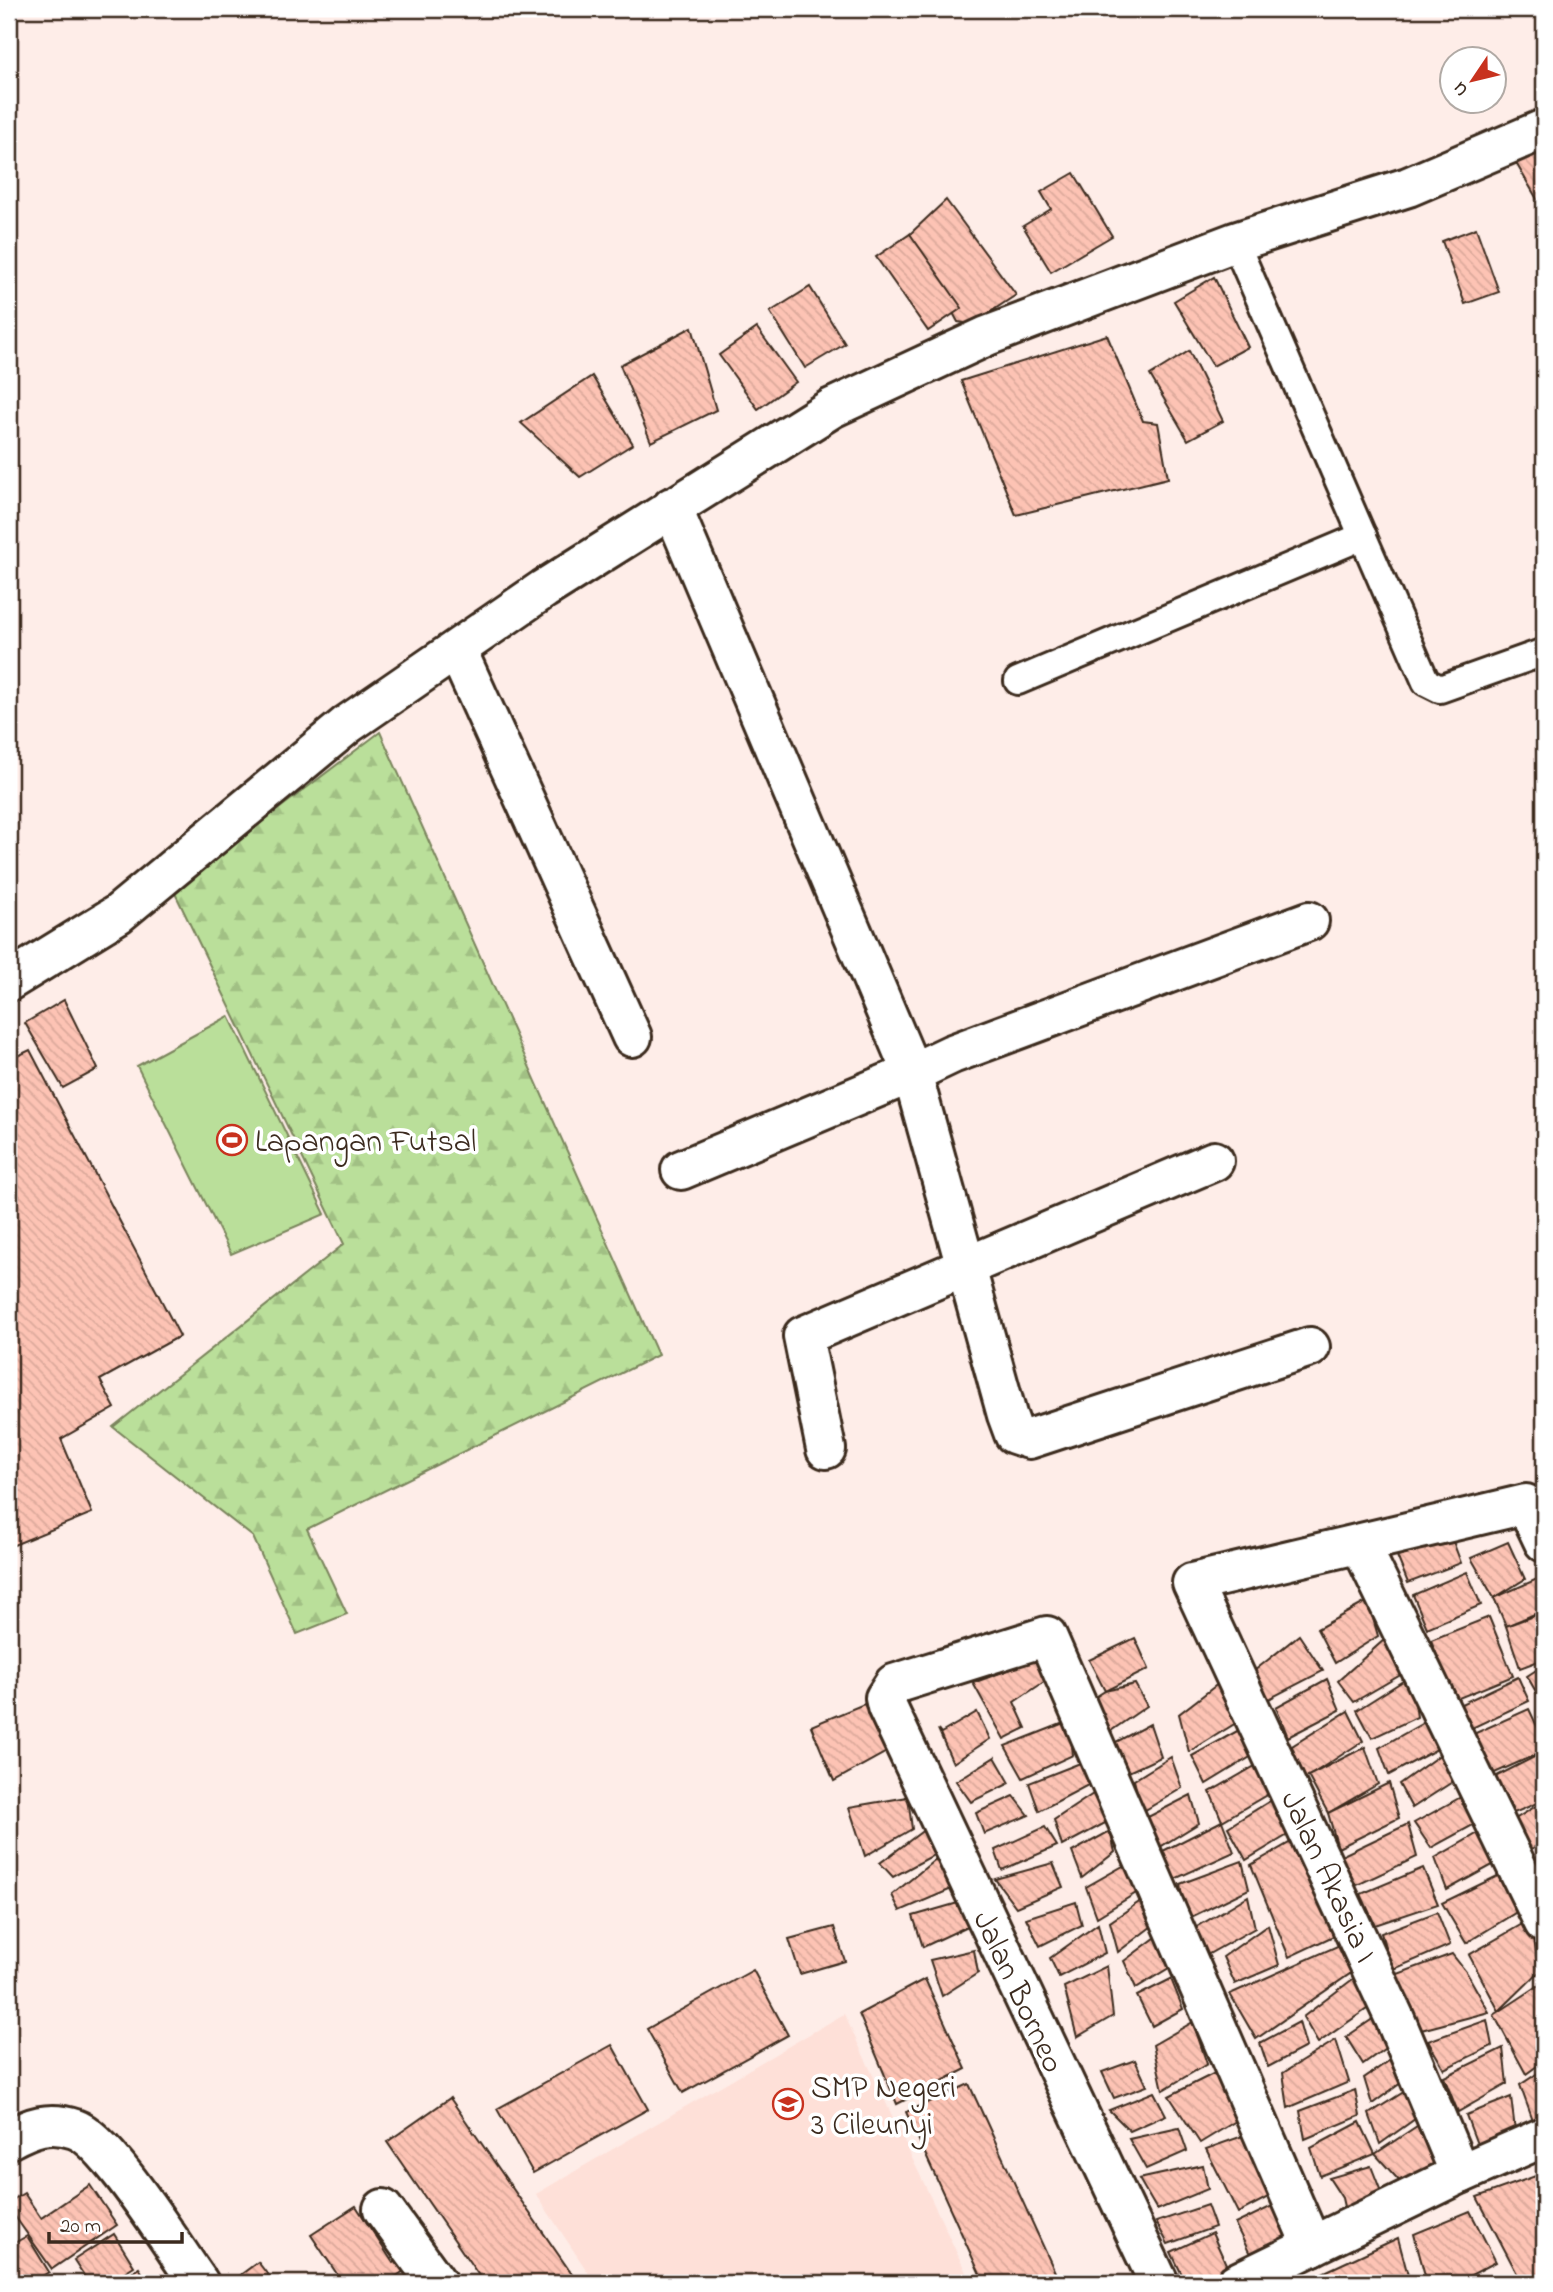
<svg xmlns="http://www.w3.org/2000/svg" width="1553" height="2292" font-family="'Indie Flower',sans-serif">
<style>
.built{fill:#fee0d8}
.forest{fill:url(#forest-firs);stroke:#7a845c;stroke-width:2}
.green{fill:#badf9a;stroke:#7a845c;stroke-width:2}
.building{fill:url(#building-back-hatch);stroke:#3b2a1e;stroke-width:2}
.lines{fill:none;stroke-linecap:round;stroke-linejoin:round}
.lane-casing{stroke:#3b2a1e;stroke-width:32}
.street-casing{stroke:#3b2a1e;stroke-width:44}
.lane{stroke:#fff;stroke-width:26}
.street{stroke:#fff;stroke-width:38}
.labels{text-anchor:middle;stroke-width:7;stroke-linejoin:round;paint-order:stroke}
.poi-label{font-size:32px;fill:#3b2a1e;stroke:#fff;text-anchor:start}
.street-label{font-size:32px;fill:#3b2a1e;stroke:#fff}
</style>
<defs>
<pattern id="forest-firs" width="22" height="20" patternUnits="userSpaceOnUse" patternTransform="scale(1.75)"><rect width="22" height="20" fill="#badf9a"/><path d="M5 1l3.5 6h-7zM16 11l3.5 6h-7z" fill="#a1c084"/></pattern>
<pattern id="building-back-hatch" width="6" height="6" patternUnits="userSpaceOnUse" patternTransform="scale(1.75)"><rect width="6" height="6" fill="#fdc3b4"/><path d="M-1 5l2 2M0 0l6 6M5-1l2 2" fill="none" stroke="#daa89a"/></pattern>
</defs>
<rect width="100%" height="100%" fill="#feede8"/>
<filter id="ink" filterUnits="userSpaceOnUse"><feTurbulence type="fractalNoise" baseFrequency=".0143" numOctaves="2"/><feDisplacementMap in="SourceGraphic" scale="14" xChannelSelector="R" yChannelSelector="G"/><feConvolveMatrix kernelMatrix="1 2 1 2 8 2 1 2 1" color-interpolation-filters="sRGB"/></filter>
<g filter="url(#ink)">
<polygon class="built" points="844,2014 971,2283 595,2283 536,2194"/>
<polygon class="forest" points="380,732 658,1355 307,1529 347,1614 297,1634 253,1537 113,1427 344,1244 173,889"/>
<polygon class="green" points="229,1016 325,1214 231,1254 137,1066"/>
<g class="building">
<polygon points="1544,146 1544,211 1516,163"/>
<polygon points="1074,173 1112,236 1051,272 1023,226 1051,209 1041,192"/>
<polygon points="946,200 1016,295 972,324 958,322 910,234"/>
<polygon points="1476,228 1499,292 1465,304 1442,241"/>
<polygon points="910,234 962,308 928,331 876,257"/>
<polygon points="1214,277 1248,347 1213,366 1174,301"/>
<polygon points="810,287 845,344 805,368 770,312"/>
<polygon points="692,327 716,410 651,442 620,365"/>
<polygon points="757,328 796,382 758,409 719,355"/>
<polygon points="1107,335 1143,421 1158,423 1168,478 1016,515 961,381"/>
<polygon points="1189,351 1223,421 1188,440 1150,375"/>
<polygon points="592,376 633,444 580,477 521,423"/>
<polygon points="64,1000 98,1069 63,1088 25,1023"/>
<polygon points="30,1050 180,1336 100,1380 115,1408 61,1439 92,1513 9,1547 9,1060"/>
<polygon points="1451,1536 1461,1563 1408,1583 1397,1556"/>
<polygon points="1508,1542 1525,1579 1494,1598 1471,1558"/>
<polygon points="1467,1572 1481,1605 1427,1628 1413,1595"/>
<polygon points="1544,1576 1544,1610 1506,1626 1494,1598"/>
<polygon points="1368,1601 1378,1636 1335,1663 1317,1629"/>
<polygon points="1544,1612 1544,1659 1520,1668 1506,1626"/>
<polygon points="1489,1617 1513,1676 1454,1700 1431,1640"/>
<polygon points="1394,1631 1409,1670 1354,1702 1338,1681"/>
<polygon points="1299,1635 1323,1671 1267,1700 1254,1671"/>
<polygon points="1135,1638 1149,1669 1105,1691 1089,1660"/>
<polygon points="1041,1658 1050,1678 1014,1702 1026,1728 1004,1739 973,1683"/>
<polygon points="1544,1665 1544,1704 1543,1704 1527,1676"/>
<polygon points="1228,1676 1244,1718 1189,1752 1179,1714"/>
<polygon points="1411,1676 1417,1717 1372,1738 1357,1710"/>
<polygon points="1518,1677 1529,1701 1470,1729 1459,1705"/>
<polygon points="1327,1679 1340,1710 1288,1737 1276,1707"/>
<polygon points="1135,1684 1147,1706 1102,1737 1094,1698 1105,1691"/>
<polygon points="864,1704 890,1750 834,1781 811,1726"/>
<polygon points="1529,1709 1544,1741 1544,1751 1488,1776 1469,1736"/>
<polygon points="1348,1711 1363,1741 1303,1780 1292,1746"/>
<polygon points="977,1712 990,1739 953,1763 938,1729 941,1733"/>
<polygon points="1432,1718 1441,1747 1389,1775 1379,1748"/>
<polygon points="1069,1721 1073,1755 1023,1778 1005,1746"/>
<polygon points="1150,1724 1161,1757 1124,1774 1114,1743"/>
<polygon points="1250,1724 1252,1756 1206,1784 1192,1756"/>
<polygon points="1365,1747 1378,1784 1328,1813 1308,1776"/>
<polygon points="1444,1752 1460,1777 1412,1808 1399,1784"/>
<polygon points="1540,1754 1544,1761 1544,1800 1514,1813 1495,1777"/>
<polygon points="995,1757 1010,1783 971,1802 956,1781"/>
<polygon points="1171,1757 1182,1788 1142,1812 1134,1780"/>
<polygon points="1267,1759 1275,1790 1222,1821 1210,1792"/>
<polygon points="1088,1760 1092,1783 1039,1811 1029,1783"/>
<polygon points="1389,1783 1399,1818 1338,1848 1328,1813"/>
<polygon points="1102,1788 1111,1820 1062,1846 1054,1820"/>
<polygon points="1286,1791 1291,1833 1246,1860 1228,1827"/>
<polygon points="1470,1792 1475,1824 1431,1848 1414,1823"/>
<polygon points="1191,1795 1199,1823 1160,1847 1146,1818"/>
<polygon points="1014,1796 1029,1815 984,1834 976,1813"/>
<polygon points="908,1797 912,1829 865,1856 849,1807"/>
<polygon points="1544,1801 1544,1841 1530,1850 1512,1821"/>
<polygon points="1222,1821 1234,1852 1166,1883 1155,1855"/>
<polygon points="933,1823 943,1850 893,1877 880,1863"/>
<polygon points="1408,1824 1417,1857 1355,1886 1341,1856"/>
<polygon points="1045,1827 1057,1846 1002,1870 995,1850"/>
<polygon points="1487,1828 1500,1861 1447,1890 1435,1858"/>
<polygon points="1110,1831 1115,1852 1082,1878 1072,1852"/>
<polygon points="1298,1838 1344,1931 1289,1957 1251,1865"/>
<polygon points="937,1858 954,1888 900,1911 892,1895"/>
<polygon points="1132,1861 1141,1890 1097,1917 1086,1887"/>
<polygon points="1242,1861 1249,1889 1185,1920 1180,1884"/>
<polygon points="1053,1863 1063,1887 1016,1907 995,1879"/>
<polygon points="1423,1868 1438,1904 1375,1925 1361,1894"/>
<polygon points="1510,1870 1523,1908 1466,1943 1442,1903"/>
<polygon points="1151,1894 1160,1920 1118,1952 1110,1922"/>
<polygon points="1248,1896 1255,1928 1207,1955 1187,1933"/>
<polygon points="1076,1902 1082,1925 1040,1946 1026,1918"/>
<polygon points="958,1903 968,1926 923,1947 913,1916"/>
<polygon points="1437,1912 1450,1945 1392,1970 1381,1933"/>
<polygon points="1531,1919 1539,1972 1499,2011 1469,1955"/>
<polygon points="1098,1924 1105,1953 1059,1977 1050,1958"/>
<polygon points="1268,1925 1279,1965 1235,1984 1223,1957"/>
<polygon points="834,1927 845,1961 800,1974 789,1939"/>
<polygon points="1167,1929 1177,1963 1136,1988 1124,1961"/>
<polygon points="1344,1943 1354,1971 1256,2039 1230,1994"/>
<polygon points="974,1950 978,1973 942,1996 930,1960"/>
<polygon points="1452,1954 1467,1973 1489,2012 1421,2030 1395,1975"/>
<polygon points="1107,1966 1113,2016 1077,2037 1064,1987"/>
<polygon points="753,1970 788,2035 683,2093 647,2029"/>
<polygon points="1362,1972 1374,2004 1318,2043 1303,2017"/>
<polygon points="925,1979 966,2069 897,2104 859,2014"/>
<polygon points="1171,1979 1183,2009 1152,2026 1137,1996"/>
<polygon points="1544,1982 1544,2061 1526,2074 1494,2015"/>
<polygon points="1386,2010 1391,2044 1363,2064 1346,2037"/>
<polygon points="1487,2020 1492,2046 1444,2069 1428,2041"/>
<polygon points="1193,2022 1207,2064 1163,2090 1153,2045"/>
<polygon points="1299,2022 1306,2047 1268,2067 1260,2043"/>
<polygon points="1336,2040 1349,2082 1288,2108 1283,2073"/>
<polygon points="612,2045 648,2109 533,2173 497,2109"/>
<polygon points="1503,2048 1507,2084 1458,2112 1444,2077"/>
<polygon points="1399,2054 1409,2077 1372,2104 1364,2078"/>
<polygon points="1135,2060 1147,2086 1114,2098 1102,2072"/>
<polygon points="1229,2066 1244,2116 1200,2143 1169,2096"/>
<polygon points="1544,2069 1544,2129 1537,2132 1520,2085"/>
<polygon points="969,2084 1060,2283 984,2283 906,2112"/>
<polygon points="1410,2088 1419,2116 1380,2144 1369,2114"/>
<polygon points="1355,2090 1360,2116 1305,2139 1300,2111"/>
<polygon points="1154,2092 1166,2115 1130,2131 1109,2110"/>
<polygon points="1511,2097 1515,2130 1478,2147 1466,2115"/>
<polygon points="450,2098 578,2283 484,2283 387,2142"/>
<polygon points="1360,2122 1375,2154 1320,2176 1311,2148"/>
<polygon points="1423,2122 1440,2167 1403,2185 1375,2154"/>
<polygon points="1179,2128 1187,2151 1146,2169 1129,2139"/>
<polygon points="1251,2133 1274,2194 1238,2213 1206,2149"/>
<polygon points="1203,2165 1208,2189 1157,2210 1139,2179"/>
<polygon points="1371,2166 1385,2202 1346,2216 1342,2198 1329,2178"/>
<polygon points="1544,2173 1544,2283 1522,2283 1477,2197"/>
<polygon points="90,2185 117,2225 52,2269 9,2208 9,2202 24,2193 41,2218"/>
<polygon points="1283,2201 1291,2243 1254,2262 1235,2224"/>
<polygon points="1207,2205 1215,2227 1168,2244 1156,2222"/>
<polygon points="356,2206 393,2263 406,2255 413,2265 386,2283 343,2283 311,2235"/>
<polygon points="1470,2211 1496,2262 1456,2283 1427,2283 1414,2234"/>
<polygon points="1212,2233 1230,2273 1208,2283 1186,2283 1171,2252"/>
<polygon points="114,2234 134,2266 107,2283 89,2283 74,2260"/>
<polygon points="27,2236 49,2272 30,2283 9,2283 9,2246"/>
<polygon points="1398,2238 1410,2283 1301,2283"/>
<polygon points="258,2262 274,2283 244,2283 239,2276"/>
<polygon points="139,2268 149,2283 117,2283"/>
</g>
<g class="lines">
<g class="lane-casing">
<g id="lane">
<polyline points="1235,242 1426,682 1440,689 1544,652"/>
<polyline points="1018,681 1363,536"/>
</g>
</g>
<g class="street-casing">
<g id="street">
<polyline points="672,507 912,1073 952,1054 1309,921"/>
<polyline points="457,650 632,1037"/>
<polyline points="9,981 118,914 348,724 544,589 832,408 987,336 1235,242 1408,187 1544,129"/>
<polyline points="681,1170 912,1073 1007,1415 1014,1434 1029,1439 1310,1347"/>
<polyline points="826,1449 803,1336 1214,1161"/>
<polyline points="1360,1544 1544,1923"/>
<path d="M9,2139c22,-12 40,-19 66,-10 33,11 100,121 124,154"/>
<polyline points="1460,2174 1395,2019 1192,1583 1526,1504 1544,1542"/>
<polyline points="383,2209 437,2283"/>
<polyline points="1159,2283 887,1707 885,1698 894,1684 1047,1636 1312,2246"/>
<polyline points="1236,2283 1460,2174 1544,2137"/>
</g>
</g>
<use href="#lane" class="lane"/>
<use href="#street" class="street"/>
</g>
</g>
<defs>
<g id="stadium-ring" transform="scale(1.575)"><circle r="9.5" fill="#fff" stroke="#c8321e" stroke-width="1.5"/><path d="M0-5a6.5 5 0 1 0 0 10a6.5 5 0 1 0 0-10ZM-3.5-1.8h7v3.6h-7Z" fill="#c8321e"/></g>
<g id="school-ring" transform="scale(1.575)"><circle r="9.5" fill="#fff" stroke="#c8321e" stroke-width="1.5"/><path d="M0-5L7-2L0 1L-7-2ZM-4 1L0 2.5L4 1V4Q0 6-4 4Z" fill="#c8321e"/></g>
</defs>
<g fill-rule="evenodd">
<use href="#stadium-ring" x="232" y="1140"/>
<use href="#school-ring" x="788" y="2104"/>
</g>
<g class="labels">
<g class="poi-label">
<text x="255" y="1151">Lapangan Futsal</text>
<text x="811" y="2097">SMP Negeri<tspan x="811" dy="37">3 Cileunyi</tspan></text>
</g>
<g class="street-label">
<text transform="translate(1330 1876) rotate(65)" y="11">Jalan Akasia I</text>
<text transform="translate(1020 1991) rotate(65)" y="11">Jalan Borneo</text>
</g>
</g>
<rect width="1553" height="2292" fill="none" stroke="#fff" stroke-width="35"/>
<rect x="18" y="18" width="1518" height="2257" fill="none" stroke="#3b2a1e" stroke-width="2.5" filter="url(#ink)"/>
<g transform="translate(1473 80) rotate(235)"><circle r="33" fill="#ffffff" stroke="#b1aaa5" stroke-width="2"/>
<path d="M0-5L12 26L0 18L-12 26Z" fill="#c8321e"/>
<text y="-10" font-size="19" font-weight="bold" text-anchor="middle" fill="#3b2a1e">U</text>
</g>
<path d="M49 2232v10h133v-10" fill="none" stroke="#3b2a1e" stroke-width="3.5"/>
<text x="60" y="2232" font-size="21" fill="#3b2a1e" stroke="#ffffff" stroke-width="5" paint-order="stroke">20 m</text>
</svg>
